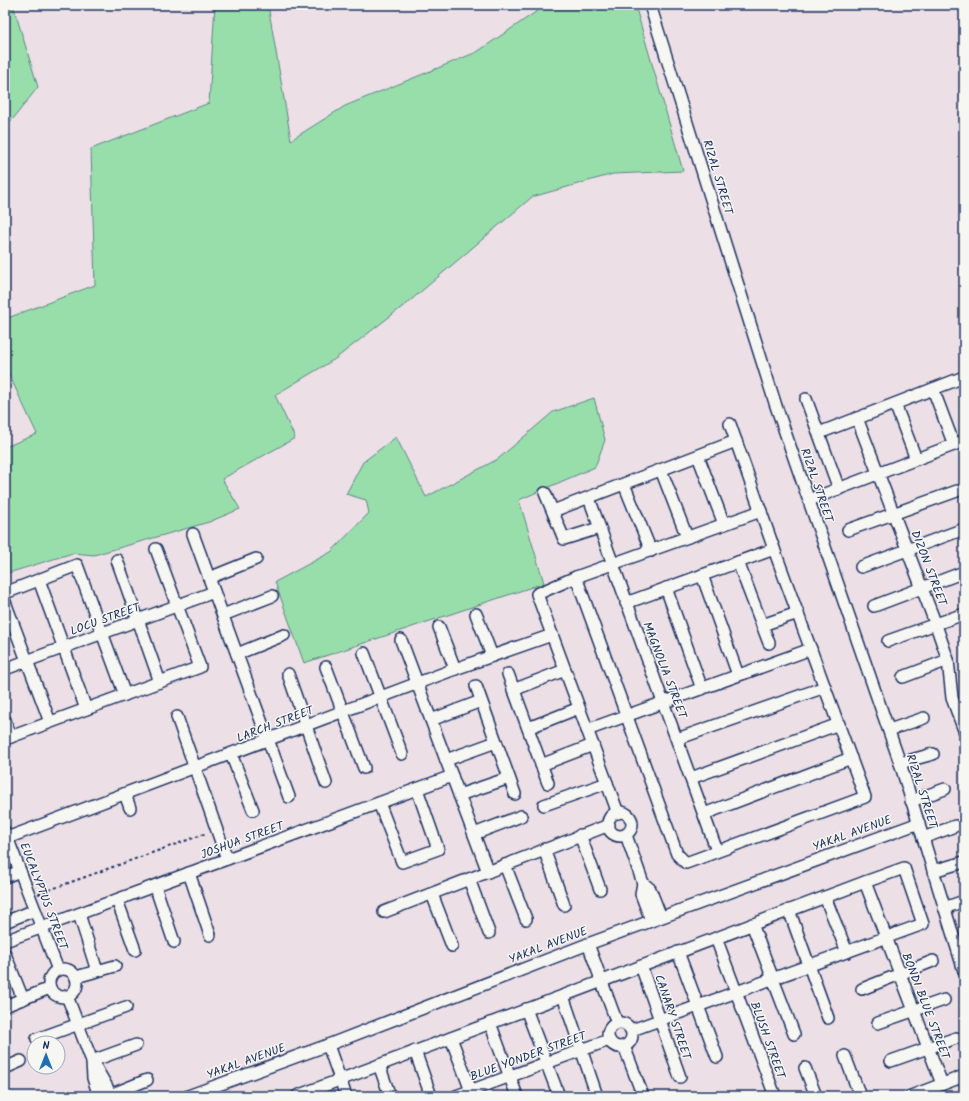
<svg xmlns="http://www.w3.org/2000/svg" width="969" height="1101" font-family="Kalam,sans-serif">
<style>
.green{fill:#98deab;stroke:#5a8684}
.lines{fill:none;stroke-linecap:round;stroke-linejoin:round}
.minor-casing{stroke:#1b2f5e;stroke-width:14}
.path{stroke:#1b2f5e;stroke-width:2;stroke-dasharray:3 3;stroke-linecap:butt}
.minor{stroke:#f6f6f2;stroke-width:11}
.labels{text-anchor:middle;stroke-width:3;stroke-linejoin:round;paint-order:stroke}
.street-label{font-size:12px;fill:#1b2f5e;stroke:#f6f6f2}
</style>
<rect width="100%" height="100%" fill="#ecdfe6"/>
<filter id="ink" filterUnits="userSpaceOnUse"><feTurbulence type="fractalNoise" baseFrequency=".025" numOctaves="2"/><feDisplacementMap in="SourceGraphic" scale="8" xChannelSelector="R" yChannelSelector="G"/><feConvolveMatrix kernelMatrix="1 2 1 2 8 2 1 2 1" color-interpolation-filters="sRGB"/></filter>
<g filter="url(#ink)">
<g class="green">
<polygon points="5,5 13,5 38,87 5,129"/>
<polygon points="215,5 268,5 291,140 345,106 477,52 546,5 635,5 683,171 613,174 532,197 411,300 335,359 275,395 295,438 222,479 240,509 209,522 94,555 73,553 5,574 5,447 37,434 5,366 5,319 95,285 91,149 209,103"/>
<polygon points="594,398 605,440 595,467 519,500 544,583 304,663 275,582 331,552 369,513 366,500 346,494 363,462 396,437 426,497 498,459 553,412"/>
</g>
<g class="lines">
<g class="minor-casing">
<g id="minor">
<polyline points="650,5 776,406 900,763 964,971"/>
<polyline points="933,389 954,445"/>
<polyline points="806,399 839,489"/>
<polyline points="895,404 916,459"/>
<polyline points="857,418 936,625 948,660 952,698 964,730"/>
<polyline points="819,433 964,377"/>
<polyline points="698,456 724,524"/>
<polyline points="661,470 687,537"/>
<polyline points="624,484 651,551"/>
<polyline points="545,493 564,539 599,528"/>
<polyline points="589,498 717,851"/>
<polyline points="809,500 964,441"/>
<polyline points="553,511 736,441"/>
<polyline points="848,530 957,491"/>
<polyline points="193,534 289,797"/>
<polyline points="117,560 160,682"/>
<polyline points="738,562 769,643"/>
<polyline points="861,567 964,529"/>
<polyline points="702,575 738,675"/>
<polyline points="576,577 677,854 686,863 865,797 774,549 730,424"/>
<polyline points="209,578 256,559"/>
<polyline points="39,580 86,709"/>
<polyline points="666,588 702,689"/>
<polyline points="5,593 77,565 125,695"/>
<polyline points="5,602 50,722"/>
<polyline points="626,603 774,549"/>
<polyline points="874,606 964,572"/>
<polyline points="476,614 492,656"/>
<polyline points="223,615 272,596"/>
<polyline points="762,625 798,613"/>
<polyline points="439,627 455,669"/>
<polyline points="401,640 488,872"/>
<polyline points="888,641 964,614"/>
<polyline points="364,653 402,754"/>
<polyline points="237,654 284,635"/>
<polyline points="326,667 364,768"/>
<polyline points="5,669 214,592"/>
<polyline points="288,674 326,783"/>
<polyline points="508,674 548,783"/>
<polyline points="903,677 948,660"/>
<polyline points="476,686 515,794"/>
<polyline points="513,690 565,670"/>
<polyline points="177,717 227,859"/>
<polyline points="5,720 11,737"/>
<polyline points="431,720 481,701"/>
<polyline points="528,728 579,708"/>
<polyline points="587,730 811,649"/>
<polyline points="889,730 924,718"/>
<polyline points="5,739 200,667 156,549"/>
<polyline points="677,739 825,687"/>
<polyline points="231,754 253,810"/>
<polyline points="446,760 496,742"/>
<polyline points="900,763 933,754"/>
<polyline points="541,765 593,745"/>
<polyline points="691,778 839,724"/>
<polyline points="125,794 130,808"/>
<polyline points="459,795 509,778"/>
<polyline points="911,801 945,789"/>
<polyline points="379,803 402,862 438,849 417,789"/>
<polyline points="544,805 607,783"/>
<circle cx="620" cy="824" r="12"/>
<polyline points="618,813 537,594 576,577 761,511"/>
<polyline points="704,814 851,758"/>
<polyline points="5,832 58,970"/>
<polyline points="474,834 521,816"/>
<polyline points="580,835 600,889"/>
<polyline points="626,835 643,883 650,889 661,917"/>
<polyline points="7,838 455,669 552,635"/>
<polyline points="923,838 955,826"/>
<polyline points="544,849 564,905"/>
<polyline points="505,865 526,919"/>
<polyline points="933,871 964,862"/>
<polyline points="189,873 210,935"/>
<polyline points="5,877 20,871"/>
<polyline points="469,879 489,933"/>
<polyline points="865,882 942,1084"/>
<polyline points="643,883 641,894 651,920"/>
<polyline points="155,886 174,942"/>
<polyline points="432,894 452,946"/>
<polyline points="825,897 847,952"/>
<polyline points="117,900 135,950"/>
<polyline points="944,908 964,901"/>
<polyline points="789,910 828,1018"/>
<polyline points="384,912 609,825"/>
<polyline points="79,914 97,971"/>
<polyline points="5,922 35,910"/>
<polyline points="752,924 794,1034"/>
<polyline points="716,938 775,1096"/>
<polyline points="5,941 452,776"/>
<polyline points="588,944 617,1023"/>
<polyline points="678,952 717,1057"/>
<polyline points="5,954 23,999"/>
<polyline points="641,966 680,1077"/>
<circle cx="63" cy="983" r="14"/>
<polyline points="76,977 115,966"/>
<polyline points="862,989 933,961"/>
<polyline points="67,996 92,1061 107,1087 110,1096"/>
<polyline points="563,996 597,1096"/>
<polyline points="5,1006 50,988"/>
<polyline points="526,1009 559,1096"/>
<circle cx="620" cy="1035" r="12"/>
<polyline points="490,1023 517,1096"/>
<polyline points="878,1023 944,1000"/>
<polyline points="451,1038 473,1096"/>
<polyline points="37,1039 126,1007"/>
<polyline points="328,1045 346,1096"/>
<polyline points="624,1046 643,1096"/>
<polyline points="415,1051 431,1096"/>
<polyline points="845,1056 860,1096"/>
<polyline points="92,1061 136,1045"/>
<polyline points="891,1061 956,1038"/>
<polyline points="92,1062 93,1078 99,1096"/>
<polyline points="379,1065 390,1096"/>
<polyline points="5,1068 21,1061"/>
<polyline points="805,1068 816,1096"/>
<polyline points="110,1095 147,1080"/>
<polyline points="188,1096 328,1045 588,944 919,823"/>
<polyline points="297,1096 865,882 904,868 923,924 632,1030"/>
<polyline points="456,1096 609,1040"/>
<polyline points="911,1096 964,1076"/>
</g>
</g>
<polyline class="path" points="38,894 207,833"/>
<use href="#minor" class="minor"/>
</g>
</g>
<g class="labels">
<g class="street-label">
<text transform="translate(718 177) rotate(73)" y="4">RIZAL STREET</text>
<text transform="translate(817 485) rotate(71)" y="4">RIZAL STREET</text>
<text transform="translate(929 568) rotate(69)" y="4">DIZON STREET</text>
<text transform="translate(105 619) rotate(-20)" y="4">LOCU STREET</text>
<text transform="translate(665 670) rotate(69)" y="4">MAGNOLIA STREET</text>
<text transform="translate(275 724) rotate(-21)" y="4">LARCH STREET</text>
<text transform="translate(922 791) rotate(72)" y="4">RIZAL STREET</text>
<text transform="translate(852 833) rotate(-20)" y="4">YAKAL AVENUE</text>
<text transform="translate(242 840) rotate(-20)" y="4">JOSHUA STREET</text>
<text transform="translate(44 896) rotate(69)" y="4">EUCALYPTUS STREET</text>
<text transform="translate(548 945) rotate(-21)" y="4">YAKAL AVENUE</text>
<text transform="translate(926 1006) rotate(69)" y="4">BONDI BLUE STREET</text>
<text transform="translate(673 1017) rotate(71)" y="4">CANARY STREET</text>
<text transform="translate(768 1040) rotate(70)" y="4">BLUSH STREET</text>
<text transform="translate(528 1056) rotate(-20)" y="4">BLUE YONDER STREET</text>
<text transform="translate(246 1061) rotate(-20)" y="4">YAKAL AVENUE</text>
</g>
</g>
<rect width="969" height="1101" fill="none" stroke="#f6f6f2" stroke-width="20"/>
<rect x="10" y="10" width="949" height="1081" fill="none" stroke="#1b2f5e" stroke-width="1.5" filter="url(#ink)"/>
<g transform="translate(46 1055)"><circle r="19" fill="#f6f6f2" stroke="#9ea6b7"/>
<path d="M0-3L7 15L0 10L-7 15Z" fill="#1f6fb2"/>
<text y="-6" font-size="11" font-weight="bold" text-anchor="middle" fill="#1b2f5e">N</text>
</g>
</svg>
